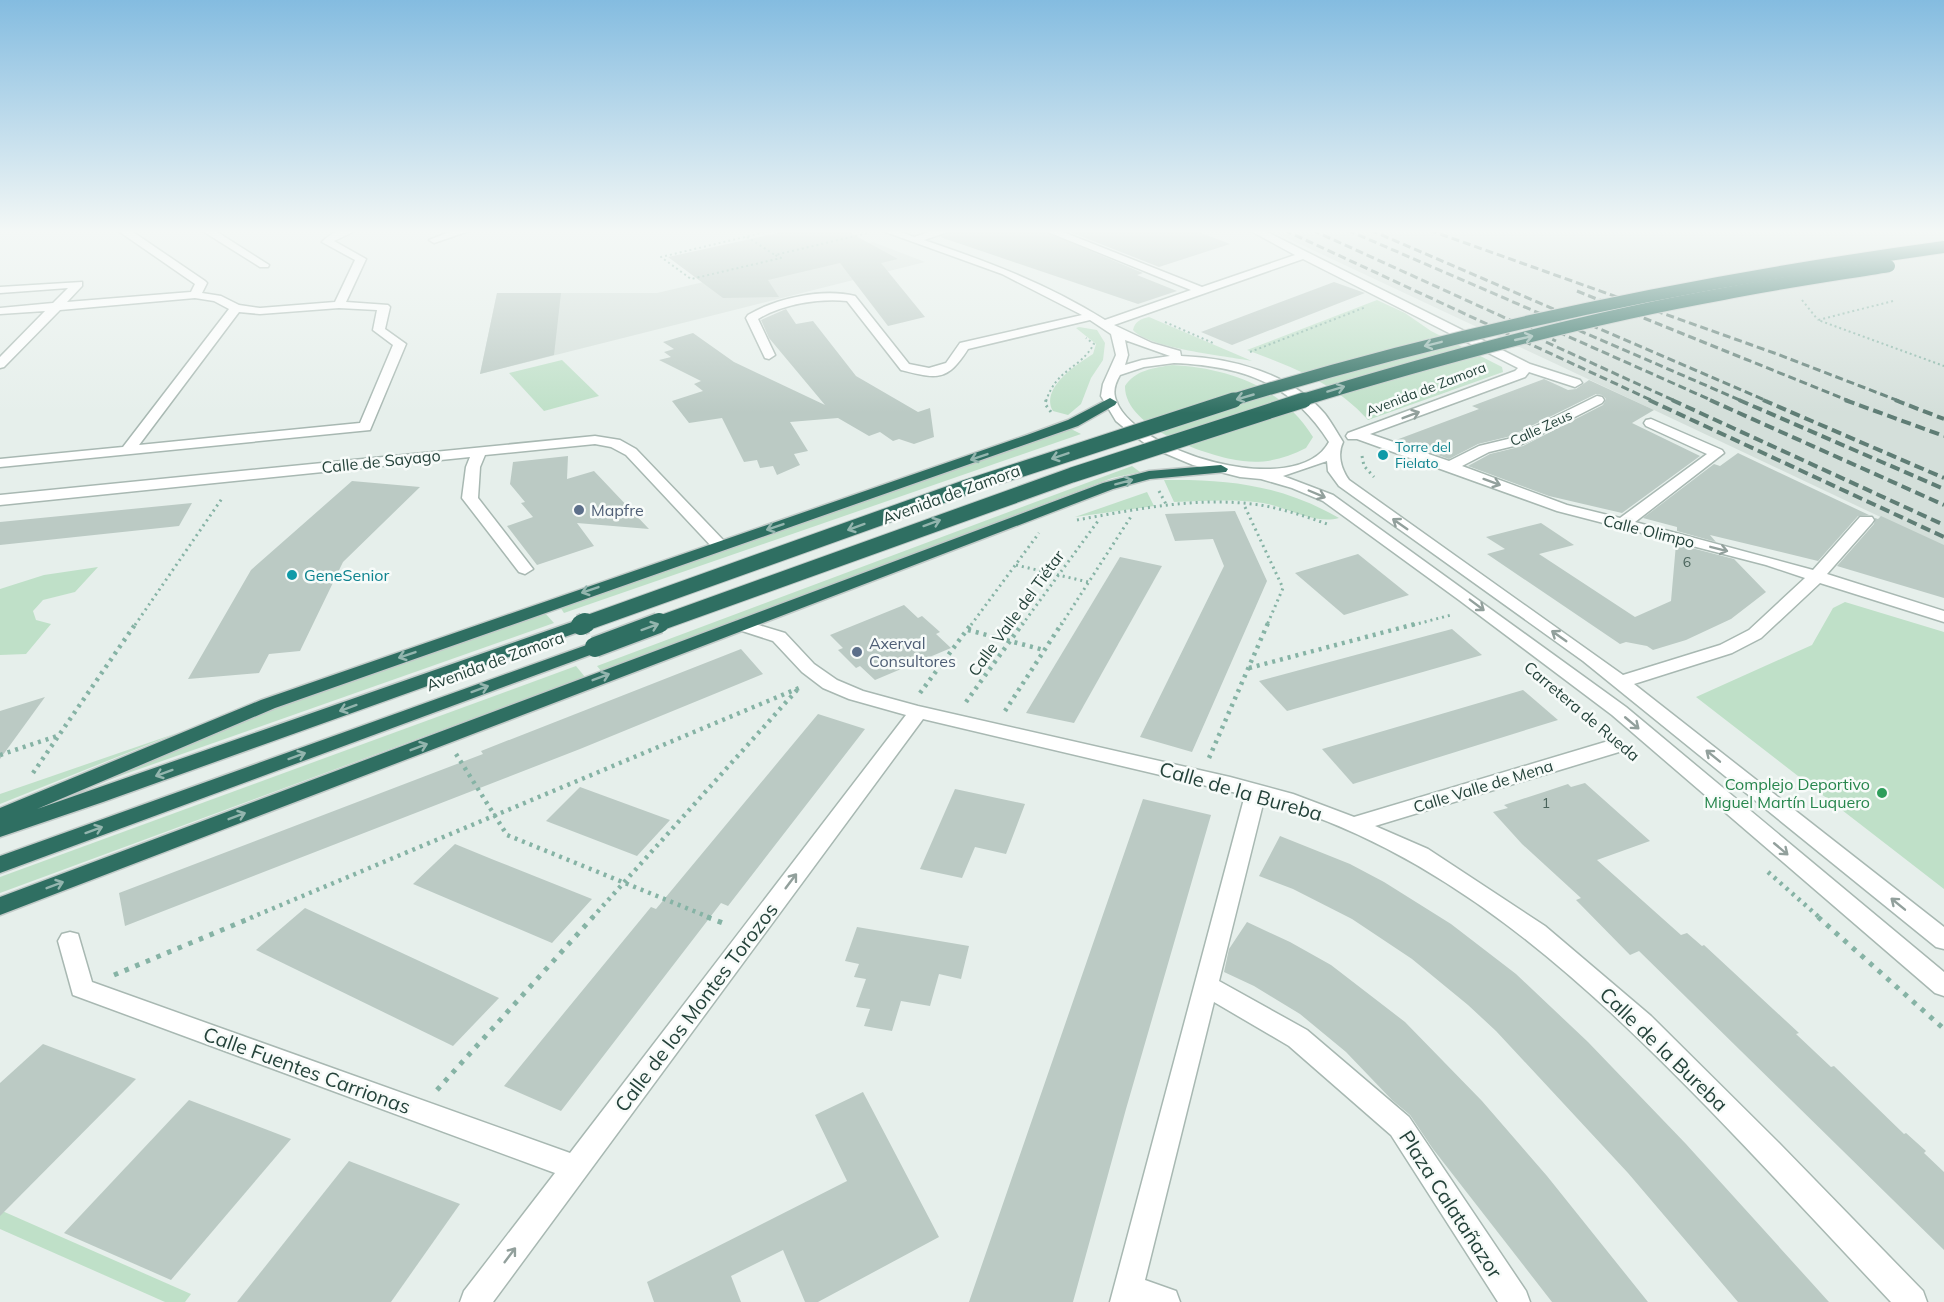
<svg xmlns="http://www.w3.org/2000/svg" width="1944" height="1302" viewBox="0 0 1944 1302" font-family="Mulish,sans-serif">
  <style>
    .built { fill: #d4dfda }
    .green { fill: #bfe0c8 }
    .building { fill: #bbcac4 }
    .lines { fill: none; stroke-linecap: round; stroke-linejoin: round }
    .minor-casing { stroke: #a8b8b2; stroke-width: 3 }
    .highway-casing { stroke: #c2cac8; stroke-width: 3 }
    .path-far3 { stroke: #86b3a5; stroke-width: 2; stroke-dasharray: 2 3; stroke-linecap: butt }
    .path-far2 { stroke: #86b3a5; stroke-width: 3; stroke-dasharray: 2 4; stroke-linecap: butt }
    .path-far1 { stroke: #86b3a5; stroke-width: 4.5; stroke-dasharray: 3 5; stroke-linecap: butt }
    .path { stroke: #86b3a5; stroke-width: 5; stroke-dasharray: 4.5 7; stroke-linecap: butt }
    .minor { fill: #fff; fill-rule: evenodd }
    .highway { fill: #2f6f62; fill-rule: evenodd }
    .rail-far1 { stroke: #5f7d75; stroke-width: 3; stroke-dasharray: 8 4; stroke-linecap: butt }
    .rail { stroke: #5f7d75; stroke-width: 4; stroke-dasharray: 10 5; stroke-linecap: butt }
    .highway-bridge-far2-casing { stroke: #c2cac8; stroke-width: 14; stroke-linecap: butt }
    .highway-bridge-far1-casing { stroke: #c2cac8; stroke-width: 17; stroke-linecap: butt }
    .highway-bridge-casing { stroke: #c2cac8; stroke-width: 23; stroke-linecap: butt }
    .highway-bridge-far2 { stroke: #2f6f62; stroke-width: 12 }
    .highway-bridge-far1 { stroke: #2f6f62; stroke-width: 15 }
    .highway-bridge { stroke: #2f6f62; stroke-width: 20 }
    .oneway { stroke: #93b5ae }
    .oneway2 { stroke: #92a09c }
    .culture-dot { fill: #0f9aa8; stroke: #f7fbf9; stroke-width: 2 }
    .service-dot { fill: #5c6f8a; stroke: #f7fbf9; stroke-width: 2 }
    .leisure-dot { fill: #2e9e5b; stroke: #f7fbf9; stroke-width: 2 }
    .labels { text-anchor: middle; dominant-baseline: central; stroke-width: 5; stroke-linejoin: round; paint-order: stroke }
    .far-street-label { font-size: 14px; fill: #24423a; stroke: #f7fbf9 }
    .far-culture-label { font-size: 14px; fill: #0d838f; stroke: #f7fbf9; text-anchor: start }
    .number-label { font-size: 14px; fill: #4a645c }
    .street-label { font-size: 16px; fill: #24423a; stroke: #f7fbf9 }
    .service-label { font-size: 16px; fill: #4e5e75; stroke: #f7fbf9; text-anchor: start }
    .culture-label { font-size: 16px; fill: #0d838f; stroke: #f7fbf9; text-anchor: start }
    .leisure-label { font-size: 16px; fill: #27864d; stroke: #f7fbf9; text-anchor: end }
    .near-street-label { font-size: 20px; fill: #24423a; stroke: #f7fbf9 }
  </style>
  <rect width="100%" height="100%" fill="#e6efeb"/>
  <g class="built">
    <polygon points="1270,230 1944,230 1944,547 1654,410"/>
    <polygon points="873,242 925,262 480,374 497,293 657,293"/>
  </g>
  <g class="green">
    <path d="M1377 300 1405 313 1431 331 1502 367 1503 372 1368 420C1335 383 1292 367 1247 350Z"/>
    <path d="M1149 317 1252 361C1226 356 1148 348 1133 330 1135 321 1141 319 1149 317Z"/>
    <path d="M1079 327 1097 330 1105 343 1103 360 1091 378 1081 404 1068 415 1053 411C1040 388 1077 364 1093 354L1096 344 1076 328Z"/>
    <polygon points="562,360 599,396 544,411 509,373"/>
    <path d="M1172 365C1229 368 1282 387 1313 437L1306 448C1286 458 1266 464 1243 461 1209 457 1124 428 1125 386 1135 370 1154 368 1172 365Z"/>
    <polygon points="1071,429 1081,434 564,613 560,607"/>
    <polygon points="1132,466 1140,472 1112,478 602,672 597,666"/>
    <path d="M1164 480C1229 479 1281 485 1339 518 1315 525 1287 507 1263 503 1233 499 1204 501 1174 502Z"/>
    <polygon points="1147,492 1154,506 1075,517"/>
    <polygon points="98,567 75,592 43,600 33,611 36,620 51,624 26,654 0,655 0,589 44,575"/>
    <polygon points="1845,602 1944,632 1944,889 1696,697 1812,645 1833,608"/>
    <polygon points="545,613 554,623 57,798 289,703"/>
    <polygon points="576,666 585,677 0,893 0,877"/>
    <polygon points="177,733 0,804 0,794"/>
    <polygon points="0,1210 191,1294 185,1302 165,1302 0,1229"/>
  </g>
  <g class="building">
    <polygon points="791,230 845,230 898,259 881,263 925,317 888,326 840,263 768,280 779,297 723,298 668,257"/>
    <polygon points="956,230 1041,230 1143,273 1137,275 1177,291 1138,304 940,237"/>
    <polygon points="1065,230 1194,230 1230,244 1159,267"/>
    <polygon points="1334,282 1365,293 1232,345 1201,332"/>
    <polygon points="497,293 561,293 554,355 480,374"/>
    <polygon points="786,309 796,324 813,321 856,376 918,412 930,408 934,437 914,444 899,439 893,441 880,432 869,436 838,418 790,422 808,451 794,454 800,465 777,475 773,466 760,468 757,460 744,462 722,418 689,423 672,401 703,391 694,384 701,381 659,360 671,357 664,352 674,349 663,342 693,333 734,362 825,405 769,338 761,320"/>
    <polygon points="1544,379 1568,390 1576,389 1589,380 1654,410 1632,423 1700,456 1622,513 1549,496 1468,466 1490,454 1523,446 1603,405 1606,399 1602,395 1596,394 1511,436 1478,444 1449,459 1396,440 1479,409 1472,406"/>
    <polygon points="1738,453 1869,515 1858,516 1818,561 1710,535 1716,542 1677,531 1677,527 1643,518 1714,464 1720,466"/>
    <polygon points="568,456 567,479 594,471 649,529 577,523 594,546 537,565 507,526 533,517 521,503 525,502 510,484 513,462"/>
    <polygon points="352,481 420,487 343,562 300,651 269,654 259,673 188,679 251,570"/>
    <polygon points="192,503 179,526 0,545 0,522"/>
    <polygon points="1235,511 1267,581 1192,752 1140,737 1224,566 1213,539 1175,541 1165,514"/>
    <polygon points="1881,516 1944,545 1944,598 1837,566 1874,524 1875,518 1878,519"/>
    <polygon points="1541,523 1574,545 1539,554 1635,617 1671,601 1676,544 1734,559 1766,592 1731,619 1686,640 1653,650 1647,646 1626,642 1620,644 1487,554 1505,549 1486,537"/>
    <polygon points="1358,554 1409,595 1344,615 1295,573"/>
    <polygon points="1120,557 1162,566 1074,723 1026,713"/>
    <polygon points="904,605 918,618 922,616 940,632 936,634 951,648 875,680 860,666 856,668 838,650 843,648 830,635"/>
    <polygon points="1452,629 1482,655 1287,711 1259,681"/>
    <polygon points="741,649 763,674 580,749 125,926 119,893 483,754 481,751"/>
    <polygon points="1523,690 1558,720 1353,784 1322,749"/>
    <polygon points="45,697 0,759 0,711"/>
    <polygon points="818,714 865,729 728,906 721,903 561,1111 504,1086 651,907 656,909"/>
    <polygon points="1585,783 1650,841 1597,860 1681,935 1687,933 1702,946 1704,945 1799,1033 1796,1034 1831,1067 1834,1066 1904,1134 1906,1133 1926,1151 1924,1153 1944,1172 1944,1250 1639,951 1630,955 1576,900 1581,898 1522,844 1493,812 1508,808 1504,805 1544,792 1568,784 1571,787"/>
    <polygon points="580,787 670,820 637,856 546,821"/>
    <polygon points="955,789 1025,804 1006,854 975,847 962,878 920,869"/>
    <polygon points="1143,799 1211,815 1126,1109 1073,1302 969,1302"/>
    <polygon points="1280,836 1350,864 1384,882 1451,924 1516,974 1588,1042 1686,1144 1829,1302 1738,1302 1628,1173 1496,1031 1468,1005 1412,959 1352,919 1293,889 1259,876"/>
    <polygon points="455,844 494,860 592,899 552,943 413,884"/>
    <polygon points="305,908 499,998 453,1046 256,950"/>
    <polygon points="1247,922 1290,942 1331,965 1405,1022 1482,1101 1547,1176 1648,1302 1552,1302 1433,1149 1410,1115 1392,1100 1346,1052 1300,1014 1254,986 1224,972 1229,949"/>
    <polygon points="857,927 969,946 961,979 939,974 930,1006 901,1001 892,1031 864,1026 870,1009 856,1007 866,979 854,977 859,964 845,961"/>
    <polygon points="43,1044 136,1079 0,1216 0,1083"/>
    <polygon points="863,1092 939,1237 818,1302 805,1302 783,1250 731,1276 741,1302 654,1302 647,1282 847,1181 815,1115"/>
    <polygon points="189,1100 291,1139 171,1280 64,1233"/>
    <polygon points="349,1161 460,1204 391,1302 237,1302"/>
  </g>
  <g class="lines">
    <defs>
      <g id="minor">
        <path d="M117 230H130L205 281 207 283 202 293 221 296 239 305 260 308 335 302 355 260 322 242C332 231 342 230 357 230L334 241 366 259 346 302 388 305 390 307 385 329 406 344 370 430 0 467V459L123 447 229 309 214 301 195 298 60 310 4 367 0 368V357L45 311 0 314V308L53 303 68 288 0 293V287L82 282V286L67 302 191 292 195 284ZM339 308 377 310 373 330 393 345 360 423 139 445 239 312 260 314Z"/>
        <polygon points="201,230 214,230 269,265 268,267 260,267"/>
        <polygon points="455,230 472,230 434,243 429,240"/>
        <path d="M880 230H896L914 237 936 230H954L924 240C989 262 1047 284 1105 320L1191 290 1043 230H1058L1202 287 1295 255 1249 230H1263L1530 364 1580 380 1582 383 1575 387 1529 372 1525 377 1370 434 1449 461 1479 446 1512 438 1597 396 1602 397 1604 400 1602 403 1522 444 1489 452 1462 466 1567 505 1620 518 1707 454 1646 426 1644 423 1646 420 1651 419 1722 450 1724 453 1635 522 1813 570 1860 517H1872L1874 520 1872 523 1827 574 1944 611V622L1820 583 1761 638 1732 653 1634 684 1944 927V949L1936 947 1583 661 1339 486 1328 471 1327 461 1283 476 1333 495 1626 707 1944 972V996L1935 993 1612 715 1459 600 1323 501 1292 488 1261 479 1240 477 1193 465 1150 447 1132 434 1116 421 1101 396 1103 384 1116 355 1111 334 1090 320 968 349C947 382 937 379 901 370L847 301C820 298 782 304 758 319L775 355 769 359 765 358 746 318 748 315C776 298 823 288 855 296L909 364 929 368 946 363 960 343 1082 315 1002 274ZM1303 259 1518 368 1515 371 1348 433 1346 436 1348 439H1357L1557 511 1766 565 1805 578 1749 630 1720 645 1623 675 1349 480C1341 469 1337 454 1343 442 1337 433 1332 423 1325 414 1290 373 1232 358 1181 356L1180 351 1152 343 1114 325ZM1125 340 1170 356 1142 360 1125 365 1128 355ZM1174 363C1242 366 1291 382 1329 442 1297 502 1128 451 1115 397 1113 389 1116 382 1120 375L1144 367Z"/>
        <polygon points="595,436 620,440 636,449 726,543 728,546 726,549 714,549 626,455 611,447 595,444 485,455 480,467 478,498 533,569 525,574 519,572 462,498 466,467 470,457 0,505 0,495"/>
        <path d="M742 620 785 633 814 664 837 680 863 691 918 706 1230 777 1293 794 1354 817 1605 742 1612 740 1619 742 1622 747 1619 752 1375 826 1428 849 1545 926 1651 1016 1779 1143 1923 1291 1927 1302H1891C1830 1237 1769 1171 1707 1107 1581 978 1442 849 1264 800L1219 981 1307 1030 1409 1117 1526 1291 1530 1302H1498L1391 1135 1289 1046 1214 1002 1145 1280 1176 1291 1180 1302H1110L1245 795 923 719 493 1302H460L464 1291 555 1173 73 995 58 941 62 934 70 932 78 934 92 982 570 1153 906 715 849 699 823 688 802 672 773 641 736 629 733 625 736 621Z"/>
      </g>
      <g id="highway">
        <polygon points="1110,398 1117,402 1115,405 1078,426 275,708 37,809 575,621 587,621 590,625 587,629 103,802 0,837 0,808 261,700 1027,435 1068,420"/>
        <polygon points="1221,465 1228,469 1226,472 1150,479 1113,489 0,915 0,897 1103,483 1149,471"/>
        <polygon points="595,642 601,643 604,647 601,651 0,873 0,856"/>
      </g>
    </defs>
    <use href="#minor" class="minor-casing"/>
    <use href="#highway" class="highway-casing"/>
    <g class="path-far3">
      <polyline points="774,230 661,257 691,279 781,258 775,255 868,233"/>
      <polyline points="747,237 775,255"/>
      <polyline points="1802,300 1818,320"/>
      <polyline points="1893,301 1818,320 1944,366"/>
      <polyline points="1165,322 1213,343"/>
      <polyline points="1250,352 1366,307"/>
      <path d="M1046 401C1057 368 1079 370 1094 344L1086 338"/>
    </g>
    <g class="path-far2">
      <polyline points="1046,400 1045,404 1051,412"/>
      <polyline points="1362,456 1364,466 1374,477"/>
      <polyline points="1159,491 1167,506"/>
      <polyline points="1245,507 1283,588 1267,625"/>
      <path d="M1077 520C1137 509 1199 496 1260 505 1283 509 1305 516 1327 524"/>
      <polyline points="1016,565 1088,582"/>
      <polyline points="135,625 223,497"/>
      <polyline points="971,625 1039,533"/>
      <polyline points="1022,625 1098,521"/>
      <polyline points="1061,625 1132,515"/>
      <polyline points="1413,625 1451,615"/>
    </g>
    <g class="path-far1">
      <polyline points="968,630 1044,650"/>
      <polyline points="1249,668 1419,623"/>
      <polyline points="920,693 972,623"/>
      <polyline points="966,702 1023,623"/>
      <polyline points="1005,711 1062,623"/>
      <polyline points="456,754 507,835 711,918"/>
      <polyline points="0,755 57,736"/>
      <polyline points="1209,758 1268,623"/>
      <polyline points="33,773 136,623"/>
      <polyline points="1768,872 1820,918"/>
      <polyline points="250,918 799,688"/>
      <polyline points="592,918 797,690"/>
    </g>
    <g class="path">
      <polyline points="707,917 728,925"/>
      <polyline points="1818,917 1944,1029"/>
      <polyline points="114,975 253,917"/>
      <polyline points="437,1090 593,917"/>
    </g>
    <use href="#minor" class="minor"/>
    <use href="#highway" class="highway"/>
    <g class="rail-far1">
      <polyline points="1284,230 1653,401"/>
      <polyline points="1312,230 1556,341"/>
      <polyline points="1347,230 1742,401"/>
      <polyline points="1370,230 1767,401"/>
      <polyline points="1429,230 1777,354 1899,401"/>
      <polyline points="1577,291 1849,401"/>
      <polyline points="1547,327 1713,401"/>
      <polyline points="1546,342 1675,401"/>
    </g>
    <g class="rail">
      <polyline points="1649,400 1944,537"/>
      <polyline points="1672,400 1944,525"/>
      <polyline points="1710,400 1944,505"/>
      <polyline points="1739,400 1944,489"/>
      <polyline points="1763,400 1944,478"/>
      <polyline points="1845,400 1944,436"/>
      <polyline points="1895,400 1944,419"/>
    </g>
    <defs>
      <g id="highway-bridge-far2">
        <path d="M1229 401C1463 329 1702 280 1944 247"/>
        <path d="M1299 401C1438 359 1579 320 1723 294 1778 283 1834 275 1889 266"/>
      </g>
      <g id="highway-bridge-far1">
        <polyline points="581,625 964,488 1234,400"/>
        <polyline points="655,625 1072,475 1304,400"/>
      </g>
      <g id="highway-bridge">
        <polyline points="581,625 585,623"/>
        <polyline points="595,647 659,623"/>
      </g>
    </defs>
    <use href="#highway-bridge-far2" class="highway-bridge-far2-casing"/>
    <use href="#highway-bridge-far1" class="highway-bridge-far1-casing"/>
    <use href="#highway-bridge" class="highway-bridge-casing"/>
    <use href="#highway-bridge-far2" class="highway-bridge-far2"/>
    <use href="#highway-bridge-far1" class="highway-bridge-far1"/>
    <use href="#highway-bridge" class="highway-bridge"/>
  </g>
  <defs><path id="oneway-shaft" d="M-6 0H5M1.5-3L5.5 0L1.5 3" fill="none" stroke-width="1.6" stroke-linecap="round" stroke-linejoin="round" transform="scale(1.5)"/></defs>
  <g class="oneway">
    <use href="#oneway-shaft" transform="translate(1524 338) rotate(-13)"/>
    <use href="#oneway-shaft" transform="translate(1433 344) rotate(166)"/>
    <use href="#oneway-shaft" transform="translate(1336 389) rotate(-17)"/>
    <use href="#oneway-shaft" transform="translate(1245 397) rotate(164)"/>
    <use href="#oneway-shaft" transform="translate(1060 456) rotate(161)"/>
    <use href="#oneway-shaft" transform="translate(979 457) rotate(161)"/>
    <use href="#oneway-shaft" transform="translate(1124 482) rotate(-15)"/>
    <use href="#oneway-shaft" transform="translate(932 523) rotate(-20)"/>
    <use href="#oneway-shaft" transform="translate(775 527) rotate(161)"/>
    <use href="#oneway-shaft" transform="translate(856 527) rotate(160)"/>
    <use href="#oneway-shaft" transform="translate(590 590) rotate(161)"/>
    <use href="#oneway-shaft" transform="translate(650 627) rotate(-20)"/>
    <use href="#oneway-shaft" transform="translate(407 655) rotate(161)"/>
    <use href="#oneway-shaft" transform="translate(601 677) rotate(-21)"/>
    <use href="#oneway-shaft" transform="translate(480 689) rotate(-20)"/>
    <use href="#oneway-shaft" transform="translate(348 708) rotate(160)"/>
    <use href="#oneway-shaft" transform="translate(419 747) rotate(-21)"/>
    <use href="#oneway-shaft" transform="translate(297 756) rotate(-20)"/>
    <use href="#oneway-shaft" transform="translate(164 773) rotate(160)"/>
    <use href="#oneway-shaft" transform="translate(237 816) rotate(-21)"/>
    <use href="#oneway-shaft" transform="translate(94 830) rotate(-20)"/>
    <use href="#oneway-shaft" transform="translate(55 885) rotate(-21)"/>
  </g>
  <g class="oneway2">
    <use href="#oneway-shaft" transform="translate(1411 415) rotate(-21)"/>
    <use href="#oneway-shaft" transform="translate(1492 482) rotate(20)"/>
    <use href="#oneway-shaft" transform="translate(1317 494) rotate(23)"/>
    <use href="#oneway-shaft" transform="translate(1400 524) rotate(-145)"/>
    <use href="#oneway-shaft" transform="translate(1719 549) rotate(14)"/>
    <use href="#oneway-shaft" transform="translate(1477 605) rotate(37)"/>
    <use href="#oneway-shaft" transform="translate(1559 636) rotate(-145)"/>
    <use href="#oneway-shaft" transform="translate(1632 723) rotate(40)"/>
    <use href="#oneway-shaft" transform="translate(1713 756) rotate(-141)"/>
    <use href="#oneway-shaft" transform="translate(1781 849) rotate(40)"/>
    <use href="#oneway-shaft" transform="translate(791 881) rotate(-53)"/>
    <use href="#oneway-shaft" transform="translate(1898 904) rotate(-141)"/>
    <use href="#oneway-shaft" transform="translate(510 1255) rotate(-53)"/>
  </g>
  <linearGradient id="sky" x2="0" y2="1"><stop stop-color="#84bce0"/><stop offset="0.56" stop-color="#f4f8f6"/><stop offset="1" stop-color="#f4f8f6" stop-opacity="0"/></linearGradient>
  <rect width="1944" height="413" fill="url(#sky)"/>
  <g class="culture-dot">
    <circle cx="1383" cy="455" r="6"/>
    <circle cx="292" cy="575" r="6"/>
  </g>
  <g class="service-dot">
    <circle cx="579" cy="510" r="6"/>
    <circle cx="857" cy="652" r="6"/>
  </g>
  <circle class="leisure-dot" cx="1882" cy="793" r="6"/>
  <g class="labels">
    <g class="far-street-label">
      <text transform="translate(1426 389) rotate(-21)">Avenida de Zamora</text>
      <text transform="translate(1541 428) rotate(-25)">Calle Zeus</text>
    </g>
    <g class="far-culture-label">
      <text x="1395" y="447">Torre del<tspan x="1395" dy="16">Fielato</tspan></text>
    </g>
    <g class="number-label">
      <text x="1687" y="562">6</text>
      <text x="1546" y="803">1</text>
    </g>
    <g class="street-label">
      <text transform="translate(381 461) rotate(-6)">Calle de Sayago</text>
      <text transform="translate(951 494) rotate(-20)">Avenida de Zamora</text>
      <text transform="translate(1649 531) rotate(14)">Calle Olimpo</text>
      <text transform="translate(1016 613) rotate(-54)">Calle Valle del Tiétar</text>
      <text transform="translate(495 661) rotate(-20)">Avenida de Zamora</text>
      <text transform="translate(1582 711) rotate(40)">Carretera de Rueda</text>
      <text transform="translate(1483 786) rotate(-17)">Calle Valle de Mena</text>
    </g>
    <g class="service-label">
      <text x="591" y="510">Mapfre</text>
      <text x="869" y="643">Axerval<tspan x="869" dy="18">Consultores</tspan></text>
    </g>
    <g class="culture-label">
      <text x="304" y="575">GeneSenior</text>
    </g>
    <g class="leisure-label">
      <text x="1870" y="784">Complejo Deportivo<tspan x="1870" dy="18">Miguel Martín Luquero</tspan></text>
    </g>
    <g class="near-street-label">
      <text transform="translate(1241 791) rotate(16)">Calle de la Bureba</text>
      <text transform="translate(696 1007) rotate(-53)">Calle de los Montes Torozos</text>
      <text transform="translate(1664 1049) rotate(44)">Calle de la Bureba</text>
      <text transform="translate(307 1070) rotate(20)">Calle Fuentes Carrionas</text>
      <text transform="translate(1451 1204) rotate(57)">Plaza Calatañazor</text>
    </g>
  </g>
</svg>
